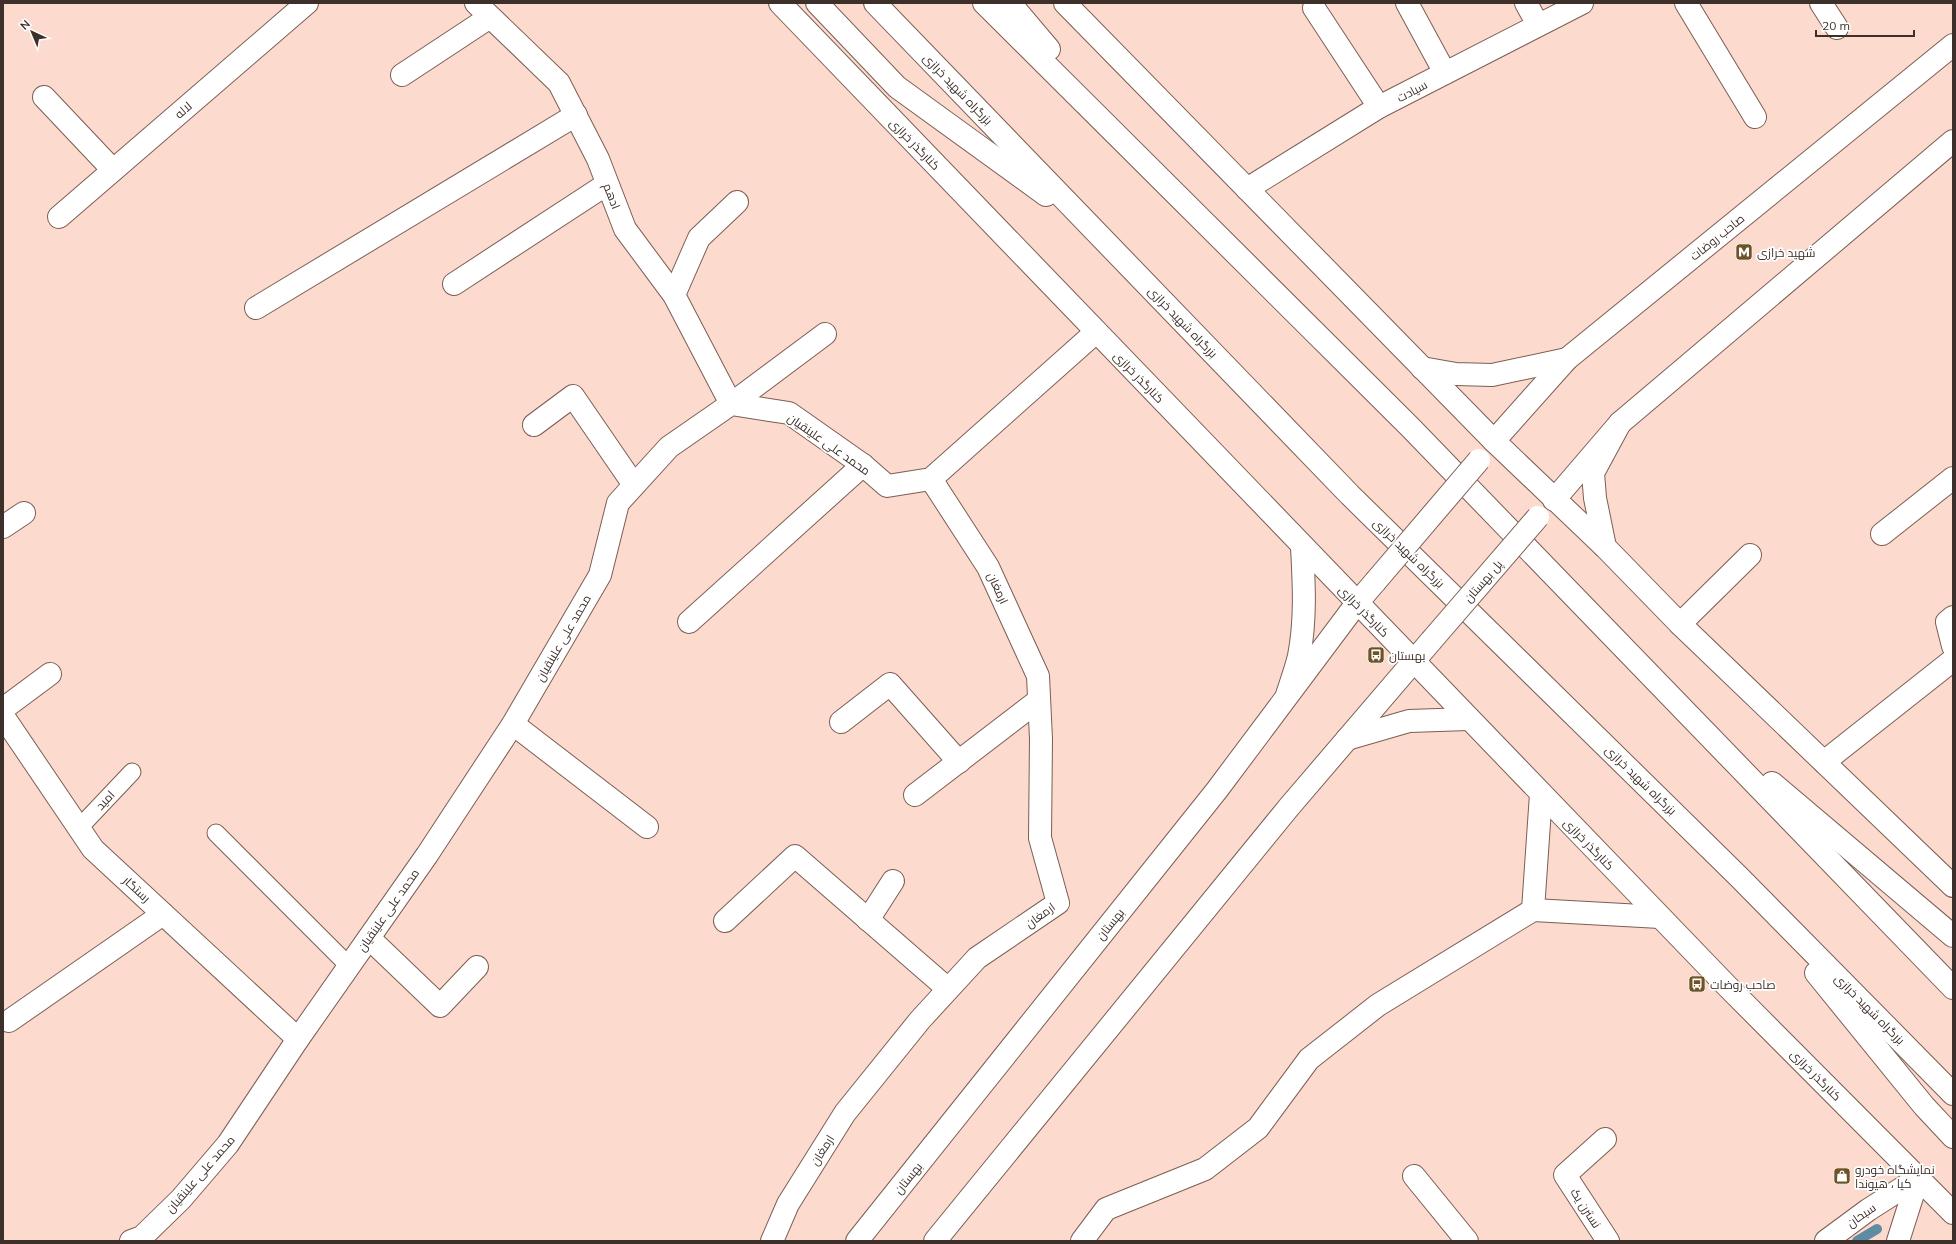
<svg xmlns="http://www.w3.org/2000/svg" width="1956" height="1244" viewBox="0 0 1956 1244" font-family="Mulish,Cairo,sans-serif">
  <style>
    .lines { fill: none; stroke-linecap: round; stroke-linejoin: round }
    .stream { stroke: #5e8da3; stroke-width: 10 }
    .service-casing { stroke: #7b5e54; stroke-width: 19 }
    .minor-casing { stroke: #7b5e54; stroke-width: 24 }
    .tertiary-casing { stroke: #7b5e54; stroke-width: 24 }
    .secondary-casing { stroke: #7b5e54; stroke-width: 24 }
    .primary-casing { stroke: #7b5e54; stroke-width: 24 }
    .trunk-casing { stroke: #7b5e54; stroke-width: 24 }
    .service { stroke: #fff; stroke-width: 17 }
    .minor { stroke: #fff; stroke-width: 22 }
    .tertiary { stroke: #fff; stroke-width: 22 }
    .secondary { stroke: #fff; stroke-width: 22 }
    .primary { stroke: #fff; stroke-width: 22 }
    .trunk { stroke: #fff; stroke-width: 22 }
    .secondary-bridge-casing { stroke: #7b5e54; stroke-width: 24; stroke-linecap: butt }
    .secondary-bridge { stroke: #fff; stroke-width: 22 }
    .labels { text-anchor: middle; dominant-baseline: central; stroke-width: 3.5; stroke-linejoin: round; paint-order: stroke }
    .street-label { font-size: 12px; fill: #3d302b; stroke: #fff }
    .poi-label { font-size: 12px; fill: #3d302b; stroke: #fff; text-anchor: start }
  </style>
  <rect width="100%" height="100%" fill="#fddace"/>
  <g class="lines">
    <polyline class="stream" points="1857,1241 1877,1229"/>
    <defs>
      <g id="service">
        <polyline points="79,828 132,772"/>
        <polyline points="216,833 349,966"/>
      </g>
      <g id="minor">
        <polyline points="476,3 559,83 598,159 625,229 674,295 731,404 825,334"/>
        <polyline points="1407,3 1445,73"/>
        <polyline points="1526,3 1538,25"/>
        <polyline points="1686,3 1755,117"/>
        <polyline points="1821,3 1837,28"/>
        <polyline points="1314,8 1379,107"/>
        <polyline points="402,75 490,17"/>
        <polyline points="44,97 113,170"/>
        <polyline points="1247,189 1379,107 1582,3"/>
        <polyline points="59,217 307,3"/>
        <polyline points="454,284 607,184"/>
        <polyline points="674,295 699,238 737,202"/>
        <polyline points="256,308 576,115"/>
        <polyline points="534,425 573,396 634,485"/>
        <polyline points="3,527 24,513"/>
        <polyline points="1882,534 1953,478"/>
        <polyline points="1953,617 1947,622 1953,646"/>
        <polyline points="689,622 863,465"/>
        <polyline points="1680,624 1750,555"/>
        <polyline points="3,709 50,674"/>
        <polyline points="3,716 93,849 298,1039"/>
        <polyline points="841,722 890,684 959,762"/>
        <polyline points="513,724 647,827"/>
        <polyline points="1824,762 1953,660"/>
        <polyline points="915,795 1039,700"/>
        <polyline points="1533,910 1541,794"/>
        <polyline points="868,920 893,881"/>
        <polyline points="725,921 795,856 948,989"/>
        <polyline points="369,938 440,1006 477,967"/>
        <polyline points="9,1021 163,914"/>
        <polyline points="1605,1139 1565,1175 1608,1241"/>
        <polyline points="1414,1176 1467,1241"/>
        <polyline points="131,1241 142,1237 181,1199 228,1144 298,1039 427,855 513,724 600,575 618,503 669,447 731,404 789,413 863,465 887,486 931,479 1096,332"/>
        <polyline points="772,1241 788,1204 845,1113 920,1020 977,958 1058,903 1040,838 1041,739 1038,676 988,567 931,479"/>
        <polyline points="1082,1241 1106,1209 1205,1169 1258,1128 1309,1059 1378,1005 1533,910 1660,917"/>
        <polyline points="1826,1241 1868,1210 1918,1178"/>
        <polyline points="1898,1241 1918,1178"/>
      </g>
      <g id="tertiary">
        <polyline points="1494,441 1567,359 1953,45"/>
        <polyline points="1554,500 1620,423 1953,141"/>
      </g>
      <g id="secondary">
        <polyline points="857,1241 1217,790 1357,603 1375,582"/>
        <polyline points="935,1241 1289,807 1431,641"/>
      </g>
      <g id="primary">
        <polyline points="780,3 1727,986 1953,1213"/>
        <polyline points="1065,3 1494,441 1605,547 1680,624 1953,886"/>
        <polyline points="1422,368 1456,374 1492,375 1567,359"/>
        <polyline points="1605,547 1595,498 1593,473 1620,423"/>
        <path d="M1287 695C1291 682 1296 669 1299 656 1306 620 1304 584 1302 547"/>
        <polyline points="1347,739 1409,721 1468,719"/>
      </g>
      <g id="trunk">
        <polyline points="817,3 897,87 1046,195"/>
        <polyline points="875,3 1350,495 1739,877 1953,1094"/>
        <polyline points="984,3 1410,427 1953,988"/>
        <polyline points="1010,3 1049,49"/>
        <polyline points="1772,783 1953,936"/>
        <polyline points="1816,973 1924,1106 1953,1137"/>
      </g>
    </defs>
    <use href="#service" class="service-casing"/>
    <use href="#minor" class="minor-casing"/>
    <use href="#tertiary" class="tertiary-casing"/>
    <use href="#secondary" class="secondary-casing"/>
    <use href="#primary" class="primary-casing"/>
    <use href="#trunk" class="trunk-casing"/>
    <use href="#service" class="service"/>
    <use href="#minor" class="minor"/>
    <use href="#tertiary" class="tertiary"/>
    <use href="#secondary" class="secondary"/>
    <use href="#primary" class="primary"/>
    <use href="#trunk" class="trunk"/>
    <defs>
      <g id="secondary-bridge">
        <polyline points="1375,582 1479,460"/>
        <polyline points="1431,641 1538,517"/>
      </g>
    </defs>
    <use href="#secondary-bridge" class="secondary-bridge-casing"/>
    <use href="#secondary-bridge" class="secondary-bridge"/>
  </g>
  <defs>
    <symbol id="metro-square" viewBox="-11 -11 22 22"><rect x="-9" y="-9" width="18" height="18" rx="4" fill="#6f5225" stroke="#fff"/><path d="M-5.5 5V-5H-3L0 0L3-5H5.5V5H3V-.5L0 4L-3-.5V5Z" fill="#fff"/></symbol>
    <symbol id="bus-square" viewBox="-11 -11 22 22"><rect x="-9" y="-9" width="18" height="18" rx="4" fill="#6f5225" stroke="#fff"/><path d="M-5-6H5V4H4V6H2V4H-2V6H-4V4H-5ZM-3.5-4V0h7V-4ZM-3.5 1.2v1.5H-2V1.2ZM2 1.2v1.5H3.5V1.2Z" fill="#fff"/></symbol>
    <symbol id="shop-square" viewBox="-11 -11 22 22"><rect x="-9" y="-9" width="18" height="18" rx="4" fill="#6f5225" stroke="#fff"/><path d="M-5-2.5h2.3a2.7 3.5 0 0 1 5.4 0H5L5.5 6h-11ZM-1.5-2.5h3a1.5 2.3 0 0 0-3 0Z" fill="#fff"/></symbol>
  </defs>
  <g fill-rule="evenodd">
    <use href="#metro-square" x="1734" y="242" width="20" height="20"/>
    <use href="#bus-square" x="1366" y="645" width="20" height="20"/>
    <use href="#bus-square" x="1687" y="974" width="20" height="20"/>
    <use href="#shop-square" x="1832" y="1166" width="20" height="20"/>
  </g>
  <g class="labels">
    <g class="street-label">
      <text transform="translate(958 89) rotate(46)">بزرگراه شهید خرازی</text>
      <text transform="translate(1412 91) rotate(-28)">سیادت</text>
      <text transform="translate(183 110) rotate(-41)">لاله</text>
      <text transform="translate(915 144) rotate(46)">کنارگذر خرازی</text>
      <text transform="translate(612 196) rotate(69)">ادهم</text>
      <text transform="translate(1717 237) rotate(-39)">صاحب روضات</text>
      <text transform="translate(1183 322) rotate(46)">بزرگراه شهید خرازی</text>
      <text transform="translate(1139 377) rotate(46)">کنارگذر خرازی</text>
      <text transform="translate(829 444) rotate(35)">محمد علی علینقیان</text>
      <text transform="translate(1409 553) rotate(44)">بزرگراه شهید خرازی</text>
      <text transform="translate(1483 581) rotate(-49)">پل بهستان</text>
      <text transform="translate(998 588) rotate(65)">ارمغان</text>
      <text transform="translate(1364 611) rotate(46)">کنارگذر خرازی</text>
      <text transform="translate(563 638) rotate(-60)">محمد علی علینقیان</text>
      <text transform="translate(1641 780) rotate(44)">بزرگراه شهید خرازی</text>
      <text transform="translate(105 800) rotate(-47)">امید</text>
      <text transform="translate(1589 844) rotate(46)">کنارگذر خرازی</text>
      <text transform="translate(137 889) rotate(43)">رستگار</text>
      <text transform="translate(388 910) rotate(-55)">محمد علی علینقیان</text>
      <text transform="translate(1040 915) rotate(-36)">ارمغان</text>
      <text transform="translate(1110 924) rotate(-51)">بهستان</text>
      <text transform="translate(1870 1009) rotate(45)">بزرگراه شهید خرازی</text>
      <text transform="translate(1816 1075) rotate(45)">کنارگذر خرازی</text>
      <text transform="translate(822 1150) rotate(-58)">ارمغان</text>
      <text transform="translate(200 1174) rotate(-49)">محمد علی علینقیان</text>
      <text transform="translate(908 1178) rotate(-51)">بهستان</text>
      <text transform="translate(1586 1208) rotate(57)">نسترن یک</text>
      <text transform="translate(1861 1215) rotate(-35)">سبحان</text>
    </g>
    <g class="poi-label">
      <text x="1757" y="252">شهید خرازی</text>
      <text x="1389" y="655">بهستان</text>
      <text x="1710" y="984">صاحب روضات</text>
      <text x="1855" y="1169">نمایشگاه خودرو<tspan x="1855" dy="14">کیا ، هیوندا</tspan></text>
    </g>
  </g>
  <rect width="1956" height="1244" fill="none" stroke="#3d302b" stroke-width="8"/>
  <g transform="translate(32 32) rotate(316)" stroke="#ffffff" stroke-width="3" paint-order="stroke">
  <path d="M0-3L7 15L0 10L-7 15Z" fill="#3d302b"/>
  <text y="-6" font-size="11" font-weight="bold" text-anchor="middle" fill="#3d302b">N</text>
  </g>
  <path d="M1816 30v6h98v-6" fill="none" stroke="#3d302b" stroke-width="2"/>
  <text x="1822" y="30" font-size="12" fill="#3d302b" stroke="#ffffff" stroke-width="3" paint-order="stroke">20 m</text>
</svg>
